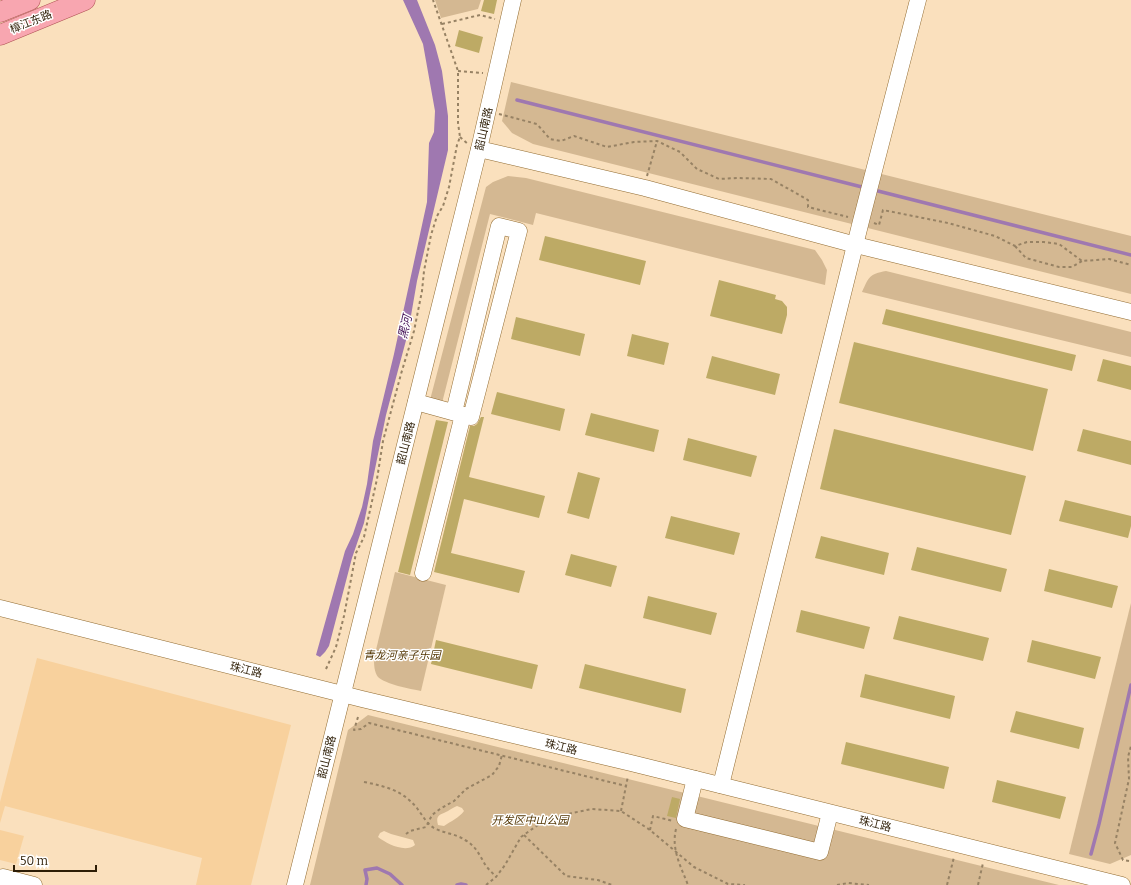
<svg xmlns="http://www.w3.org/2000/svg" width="1131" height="885" viewBox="0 0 1131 885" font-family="Bitter,'Noto Sans SC',serif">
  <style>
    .built { fill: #f8d19d }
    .green { fill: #d4b892; fill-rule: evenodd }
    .water { fill: #9f78b0 }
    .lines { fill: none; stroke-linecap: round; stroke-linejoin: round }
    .stream { stroke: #9f78b0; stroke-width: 3.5 }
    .building { fill: #bdaa65 }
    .minor-casing { stroke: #916b31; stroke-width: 17 }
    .major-casing { stroke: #ae5052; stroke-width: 21 }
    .path { stroke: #978264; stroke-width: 2; stroke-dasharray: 3 3; stroke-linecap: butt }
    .minor { stroke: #fff; stroke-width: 16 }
    .major { stroke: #f8a6b0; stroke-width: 20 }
    .labels { text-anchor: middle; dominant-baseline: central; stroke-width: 3; stroke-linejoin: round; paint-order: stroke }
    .street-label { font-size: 11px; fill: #2d1d05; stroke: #fff }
    .park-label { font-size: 11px; font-style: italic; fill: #533603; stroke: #fff }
    .water-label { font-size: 12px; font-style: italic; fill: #441157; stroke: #fff }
  </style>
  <rect width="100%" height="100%" fill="#fae0bd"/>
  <g class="built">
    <polygon points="37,658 291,725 251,885 196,885 202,858 5,806 0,823 0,802"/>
    <polygon points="0,830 24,836 16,864 0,860"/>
  </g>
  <g class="green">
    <polygon points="435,0 481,0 478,9 441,18"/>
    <polygon points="511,82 1131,236 1131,294 533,144 512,133 502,121"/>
    <polygon points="508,176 526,178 815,250 822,260 827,270 825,285 536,213 533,225 490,214 442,403 430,400 486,187 493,182"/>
    <path d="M886 271 1131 332V357L862 292C869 277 869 274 886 271Z"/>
    <path d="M395 572 446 585 421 691C410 689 385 684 378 677 374 672 374 664 374 658Z"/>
    <polygon points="1131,603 1131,855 1110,864 1069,854"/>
    <path d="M368 715 1059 885H310L348 730ZM457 806 462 808 464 811C459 818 451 821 444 826L438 825C435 814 441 815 448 811 451 809 454 807 457 806ZM384 831 391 834 413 840 415 845C405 853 387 844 378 837L380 833Z"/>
  </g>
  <polygon class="water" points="403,0 417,0 435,45 442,71 448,116 448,150 417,281 408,333 386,415 364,523 352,558 329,646 325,652 320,657 316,655 345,551 353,534 362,507 367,484 373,441 394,354 427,202 429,143 434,132 435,111 423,44"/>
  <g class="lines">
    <g class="stream">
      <polyline points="517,100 866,188"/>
      <polyline points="874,190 1131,255"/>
      <polyline points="1091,854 1099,824 1131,685"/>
      <polyline points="366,885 367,879 365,870 377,868 390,874 402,885"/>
      <polyline points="457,885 461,884 466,885"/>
    </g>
  </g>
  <g class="building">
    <polygon points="484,0 497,0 494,14 481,11"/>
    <polygon points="459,30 483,37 479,53 455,46"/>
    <polygon points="545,236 646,261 640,285 539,260"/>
    <polygon points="719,280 776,295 775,299 782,301 787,307 787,315 782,334 710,316"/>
    <polygon points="886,309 1076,355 1072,371 882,324"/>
    <polygon points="516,317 585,334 580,356 511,339"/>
    <polygon points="632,334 669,343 664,365 627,356"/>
    <polygon points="854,342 1048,389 1033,451 839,403"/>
    <polygon points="712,356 780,374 775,395 706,378"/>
    <polygon points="1103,359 1131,366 1131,390 1097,381"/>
    <polygon points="497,392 565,409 560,431 491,414"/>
    <polygon points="591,413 659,430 654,452 585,435"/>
    <polygon points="481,417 484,417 469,477 545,496 539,518 464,499 451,553 525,571 519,593 434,572 470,426 474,426 477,424"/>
    <polygon points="436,420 448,422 410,575 398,572"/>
    <polygon points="834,429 1026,476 1011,535 820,489"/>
    <polygon points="1083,429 1131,441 1131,465 1077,451"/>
    <polygon points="688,438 757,456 751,477 683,460"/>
    <polygon points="578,472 600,478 589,519 567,513"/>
    <polygon points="1065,500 1131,516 1131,526 1128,538 1059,521"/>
    <polygon points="671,516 740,533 734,555 665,538"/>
    <polygon points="821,536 889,553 884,575 815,558"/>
    <polygon points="917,547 1007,569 1001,592 911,570"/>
    <polygon points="571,554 617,566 611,587 565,575"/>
    <polygon points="1049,569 1118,586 1112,608 1044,591"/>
    <polygon points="648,596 717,613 711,635 643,618"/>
    <polygon points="801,610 870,627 864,649 796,632"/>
    <polygon points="899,616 989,638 983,661 893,639"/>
    <polygon points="436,640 538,665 532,689 431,664"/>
    <polygon points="1032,640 1101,657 1095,679 1027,662"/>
    <polygon points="585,664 686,689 681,713 579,688"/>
    <polygon points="865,674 955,696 950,719 860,697"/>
    <polygon points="1016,711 1084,728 1079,749 1010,732"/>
    <polygon points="846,742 949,767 944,789 841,764"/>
    <polygon points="997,780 1066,797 1060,819 992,802"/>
    <polygon points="672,797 680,799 676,818 667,816"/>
  </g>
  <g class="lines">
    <defs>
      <g id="minor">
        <polyline points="479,149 645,188 856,245 1131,312"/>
        <polyline points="416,402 463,415 423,573"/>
        <polyline points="454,412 499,226 519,231 471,417 463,415"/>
        <polyline points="0,608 362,699 631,763 1122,885"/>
        <polyline points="695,779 685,819 820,852 830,813"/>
        <polyline points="721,785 861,221 918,0"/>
        <polyline points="1,885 3,877 34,885"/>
        <polyline points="295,885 479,149 513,0"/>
      </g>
      <g id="major">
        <polyline points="0,12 30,0"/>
        <polyline points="0,35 85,0"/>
      </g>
    </defs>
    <use href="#minor" class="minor-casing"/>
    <use href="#major" class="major-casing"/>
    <g class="path">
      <polyline points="442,24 480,15 495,19"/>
      <polyline points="458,71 483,73"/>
      <polyline points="499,114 537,124 550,139 561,141 574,136 607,147 634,142 657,141 680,152 697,169 719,179 737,178 771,179 808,200 808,207 848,217"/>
      <polyline points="460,137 468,144"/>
      <polyline points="647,176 657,141"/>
      <polyline points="874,223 879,225 883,210 948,223 995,236 1015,246 1027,242 1044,242 1059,244 1082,261 1109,259 1131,265"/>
      <polyline points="1015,246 1026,258 1059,267 1072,267 1082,261"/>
      <polyline points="326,669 336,647 344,616 356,553 364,537 377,479 383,441 401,374 414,331 422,291 424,271 431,235 437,216 443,206 449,187 457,145 460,137 458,123 458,71 433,0"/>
      <polyline points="358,717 354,730 361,729 369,723 626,786"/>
      <path d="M364 782C384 786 402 790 416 807 421 813 425 821 431 826 440 833 455 833 465 840 476 846 480 856 486 866 489 870 493 873 496 877"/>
      <polyline points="621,811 628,776"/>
      <path d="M676 829C671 849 681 867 688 885"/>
      <polyline points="650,830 653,816 673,821"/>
      <polyline points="406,834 410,831 426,827 432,815 440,809 454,801 466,789 492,775 499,766 502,755"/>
      <polyline points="524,835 566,876 598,880 612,885"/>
      <polyline points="1129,861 1123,860 1115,843 1129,779 1128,757 1131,746"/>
      <polyline points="486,885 496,877 505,865 521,837 542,822 572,813 592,809 621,811 650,830 694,867 728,884 745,885"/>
      <polyline points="837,885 848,883 869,885"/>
      <polyline points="947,885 954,857"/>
      <polyline points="978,885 983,863"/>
    </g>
    <use href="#minor" class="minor"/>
    <use href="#major" class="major"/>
  </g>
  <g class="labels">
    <g class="street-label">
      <text transform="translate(31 22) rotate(-22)">樟江东路</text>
      <text transform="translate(484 129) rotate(-77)">韶山南路</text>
      <text transform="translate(406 443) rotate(-76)">韶山南路</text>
      <text transform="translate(246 670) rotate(14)">珠江路</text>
      <text transform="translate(561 747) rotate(14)">珠江路</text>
      <text transform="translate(327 757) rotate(-76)">韶山南路</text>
      <text transform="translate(875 824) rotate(14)">珠江路</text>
    </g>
    <g class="park-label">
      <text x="402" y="655">青龙河亲子乐园</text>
      <text x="530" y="820">开发区中山公园</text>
    </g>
    <g class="water-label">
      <text transform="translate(405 327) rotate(-77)">黑河</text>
    </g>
  </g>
  <path d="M14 865v6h82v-6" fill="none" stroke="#2d1d05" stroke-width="2"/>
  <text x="20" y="865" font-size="12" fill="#2d1d05" stroke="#ffffff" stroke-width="3" paint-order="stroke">50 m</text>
</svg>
